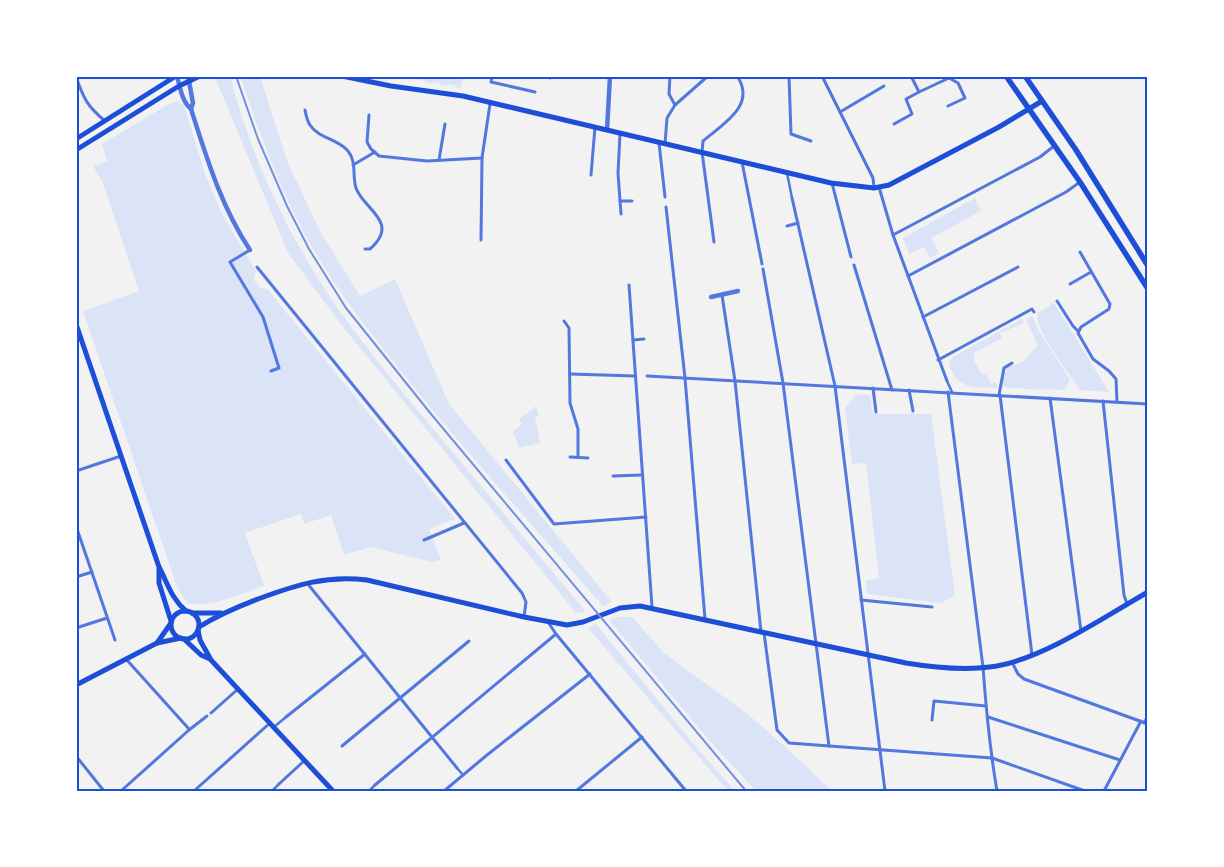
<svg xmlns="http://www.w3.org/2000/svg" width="1224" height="867" viewBox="0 0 1224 867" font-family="Merriweather,serif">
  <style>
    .green { fill: #dbe4f7 }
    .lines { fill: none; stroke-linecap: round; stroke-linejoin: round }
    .pedestrian { stroke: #5277de; stroke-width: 2.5 }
    .minor { stroke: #5277de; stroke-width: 3 }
    .tertiary { stroke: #5277de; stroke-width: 4.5 }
    .primary { stroke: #1d4ed8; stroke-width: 5 }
    .trunk { stroke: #1d4ed8; stroke-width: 5.5 }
    .rail { stroke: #7290e2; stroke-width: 2 }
    .neatline { fill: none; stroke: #1d4ed8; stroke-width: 2 }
  </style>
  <rect width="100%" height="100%" fill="#f2f2f2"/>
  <g class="green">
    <path d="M223 76H230C249 149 280 219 321 283 359 342 406 396 451 450 496 504 541 558 586 612L576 613 343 327 288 253 216 80Z"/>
    <path d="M240 76H260L287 161 320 231 360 296 395 279 449 404 612 602 603 606C535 528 465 451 400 370 369 331 337 291 312 247 281 194 260 135 240 76Z"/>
    <polygon points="406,76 463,76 461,88 456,87 455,85 448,84 448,86 440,85 440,83 433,82 433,83 425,82 425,80 411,79 411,77"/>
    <path d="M178 101 184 105 205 174 222 214 256 271 254 280 259 287 268 290 455 519 429 529 441 560 432 562 371 547 344 555 331 515 304 524 301 514 245 533 264 586C238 595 217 606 189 604L182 596 176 584 83 311 139 291 103 183 93 166 107 161 102 144 169 104Z"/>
    <polygon points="975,198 981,211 931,238 939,253 930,258 924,247 909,254 903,238"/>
    <path d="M1054 303 1109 392 1080 390C1068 372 1036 332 1037 313Z"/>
    <path d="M1032 316 1040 333 1070 380 1064 390 1044 389 1043 390 1002 387 1004 373 1007 367C1013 366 1023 363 1027 357 1030 353 1032 350 1038 346L1026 319Z"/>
    <path d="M1022 319 1024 323 1000 333 1002 338 974 353 975 356 973 358 982 375 999 368 986 375 991 384 995 382 997 383V388C974 387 958 390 949 365L951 360 954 356Z"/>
    <polygon points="857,394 870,395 873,414 931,414 955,595 941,603 867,594 866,580 879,578 866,463 852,464 845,408"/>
    <polygon points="536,406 539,415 535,417 540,443 519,448 513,431 522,424 519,419"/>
    <polygon points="617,617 632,617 663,652 750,716 792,753 832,791 756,791 707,738 609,620"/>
    <polygon points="596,624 691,741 735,791 728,791 588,628"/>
  </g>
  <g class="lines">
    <g class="pedestrian">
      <polyline points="787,173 792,198"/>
      <polyline points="947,381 952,392"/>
      <polyline points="274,727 286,717"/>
      <polyline points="457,768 463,775"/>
      <polyline points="272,791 279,784"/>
      <polyline points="369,791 375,785"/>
    </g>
    <g class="minor">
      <polyline points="492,76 491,82 535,92"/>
      <polyline points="670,76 669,94 675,105"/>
      <polyline points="789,76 791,134 811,141"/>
      <polyline points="822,76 873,178 874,187"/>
      <path d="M76 77C84 99 87 106 105 121"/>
      <polyline points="550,78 551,76"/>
      <polyline points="919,92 949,78 958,83 965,98 948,106"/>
      <path d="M305 110C306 115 307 121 310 125 318 138 338 139 348 151 357 162 352 176 356 188 363 209 401 222 370 249H365"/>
      <polyline points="840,112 884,86"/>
      <polyline points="369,115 367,142 371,149 379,156 427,161 482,158"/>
      <polyline points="894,124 912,114 906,99 919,92 911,76"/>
      <polyline points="620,134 618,173 621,214"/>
      <polyline points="659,143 665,197"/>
      <polyline points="665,144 667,118 675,105 708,76"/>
      <polyline points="439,160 445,124"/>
      <polyline points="742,162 762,264"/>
      <polyline points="353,165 375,152"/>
      <polyline points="591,175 595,127"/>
      <polyline points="832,183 851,257"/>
      <polyline points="879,187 893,235 947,381"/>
      <polyline points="792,198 835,386 885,791"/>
      <polyline points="620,201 632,201"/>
      <polyline points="666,207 685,378 705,619"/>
      <polyline points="787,226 798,223"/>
      <polyline points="893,235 1040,157 1054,146"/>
      <polyline points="481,240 482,158 490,104"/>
      <path d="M714 242 702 152 703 141C723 124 757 105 737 76"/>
      <polyline points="250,250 230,262 263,317 279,368 271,371"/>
      <polyline points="1080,252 1110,304 1109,309 1081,327 1078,333 1093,359 1109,371 1116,379 1117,402"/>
      <polyline points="854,265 892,390"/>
      <polyline points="257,267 522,593 526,602 524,617"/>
      <polyline points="763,269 783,383 829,746"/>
      <polyline points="908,276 1066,192 1080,182"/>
      <polyline points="1070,284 1091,272"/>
      <polyline points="629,285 652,607"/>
      <polyline points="722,295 735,381 761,632"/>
      <polyline points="1057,301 1073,326 1078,331"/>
      <polyline points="923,317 1018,267"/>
      <polyline points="564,321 569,328 570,403 578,429 578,457"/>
      <polyline points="633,340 644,339"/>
      <polyline points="938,360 1032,309 1034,312"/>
      <polyline points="570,374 635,376"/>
      <polyline points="647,376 1148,404"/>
      <polyline points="873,388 876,412"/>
      <polyline points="909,390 913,411"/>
      <path d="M948 392 983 667C986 709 990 750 997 791"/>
      <polyline points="999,395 1004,368 1012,363"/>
      <polyline points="1000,395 1032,655"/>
      <polyline points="1050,398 1081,631"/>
      <polyline points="1103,401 1124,595 1127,604"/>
      <polyline points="570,457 588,458"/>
      <polyline points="506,460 554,524 646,517"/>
      <polyline points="76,471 121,456"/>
      <polyline points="613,476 642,475"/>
      <polyline points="76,526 115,640"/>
      <polyline points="424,540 464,523"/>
      <polyline points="76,577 92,572"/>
      <polyline points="307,583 457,768"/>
      <polyline points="861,600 932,607"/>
      <polyline points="548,622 556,634 686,791"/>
      <polyline points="76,628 107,618"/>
      <polyline points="764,633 777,730 789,743 992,758 1085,791"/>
      <polyline points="126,659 189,729"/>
      <polyline points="1012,662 1018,674 1024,679 1148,724"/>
      <polyline points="211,713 238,689"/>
      <polyline points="286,717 365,654"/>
      <polyline points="988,717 1120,760"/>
      <polyline points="932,720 934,701 986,706"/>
      <polyline points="1144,723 1148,716"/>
      <polyline points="342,746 469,641"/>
      <polyline points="76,756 104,791"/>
      <polyline points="279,784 304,761"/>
      <polyline points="375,785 556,634"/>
      <polyline points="121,791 189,730 207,716"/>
      <polyline points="194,791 270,723"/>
      <polyline points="444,791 487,755 590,674"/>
      <polyline points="576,791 642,737"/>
      <polyline points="1104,791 1141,721"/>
    </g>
    <g class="tertiary">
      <path d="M177 76C180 87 182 102 191 109 207 159 221 206 250 250"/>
      <polyline points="188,76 193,103 191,109"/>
      <polyline points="607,130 610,76"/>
      <polyline points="711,297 738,291"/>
    </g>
    <g class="primary">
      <polyline points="342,76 391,86 463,96 831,183 874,188 889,185 999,127 1042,101"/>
      <polyline points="76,139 176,76"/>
      <polyline points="76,150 179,86 200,76"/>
      <path d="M76 324 159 567C168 584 171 598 186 611"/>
      <polyline points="159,569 159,583 171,621"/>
      <circle cx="185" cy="625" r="14"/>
      <polyline points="192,613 221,613"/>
      <path d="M199 627C218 615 237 607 258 599 296 585 326 575 367 580L524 617 567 625 583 622 620 608 640 606 906 663C936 668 967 671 997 666 1046 657 1104 617 1148 592"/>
      <polyline points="198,630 200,640 211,660 333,791"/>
      <polyline points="184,639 201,655 210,659"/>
      <polyline points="157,643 171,623"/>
      <polyline points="76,685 157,643 181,638"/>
    </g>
    <g class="trunk">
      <polyline points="1006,76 1080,182 1148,289"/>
      <polyline points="1025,76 1076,150 1148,266"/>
    </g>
    <polyline class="rail" points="236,76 258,139 287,206 309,249 346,308 431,414 746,791"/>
  </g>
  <rect width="1224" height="867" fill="none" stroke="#ffffff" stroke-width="155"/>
  <rect x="78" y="78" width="1068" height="712" class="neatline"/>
</svg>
